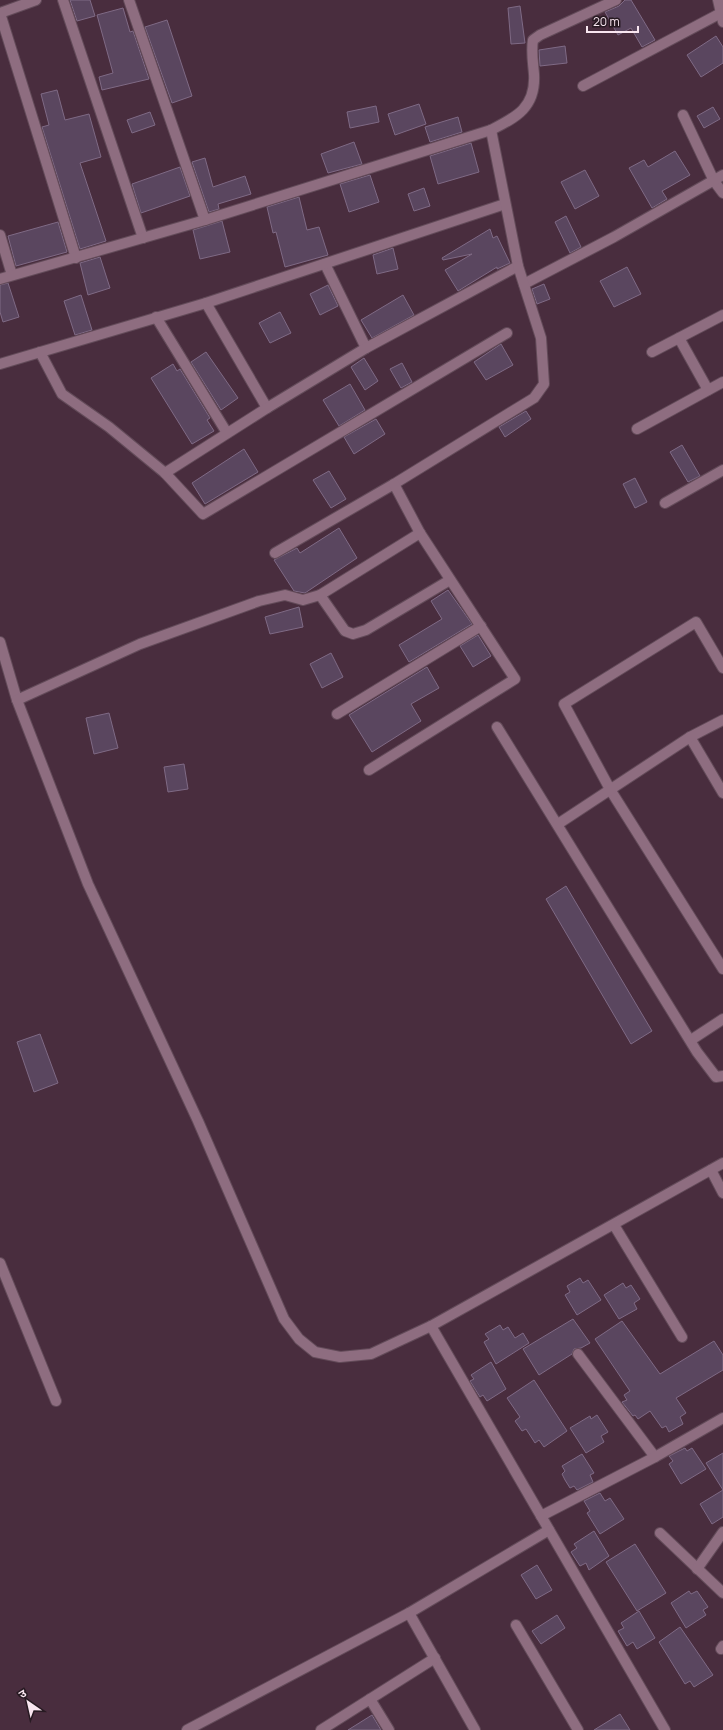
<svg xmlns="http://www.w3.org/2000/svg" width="723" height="1730" viewBox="0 0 723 1730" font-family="Manrope,'Noto Sans Devanagari',sans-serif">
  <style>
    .building { fill: #5a465f; stroke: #7f6a85 }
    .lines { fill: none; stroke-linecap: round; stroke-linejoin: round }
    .minor-casing { stroke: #634b59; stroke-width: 12 }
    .minor { stroke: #8e6d80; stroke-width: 10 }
  </style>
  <rect width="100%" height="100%" fill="#492d3e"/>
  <g class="building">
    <polygon points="70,0 90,0 95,16 77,21"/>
    <polygon points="625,0 631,0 655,40 642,47 631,28 618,35 605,12 619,6"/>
    <polygon points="520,6 525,43 511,44 508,8"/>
    <polygon points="123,8 130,32 133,31 149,79 102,90 99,77 113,73 97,15"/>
    <polygon points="167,20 192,96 172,103 145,27"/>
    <polygon points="716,36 723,47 723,63 701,77 687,55"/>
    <polygon points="565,46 567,63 540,66 539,50"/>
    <polygon points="57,90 65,120 89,114 101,157 80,163 106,241 80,249 42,127 49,125 41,94"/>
    <polygon points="419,104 426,124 395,135 388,114"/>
    <polygon points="376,106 379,122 350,128 347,112"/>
    <polygon points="713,107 720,119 704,128 697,116"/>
    <polygon points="150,112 155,125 132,133 127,120"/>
    <polygon points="458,117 462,132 430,142 425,127"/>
    <polygon points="354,142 362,164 328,173 321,154"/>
    <polygon points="471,143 479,172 438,184 430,156"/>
    <polygon points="675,151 690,175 662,191 667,199 652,208 629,168 644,160 648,167"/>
    <polygon points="205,158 213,187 245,176 251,194 218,204 219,209 209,212 192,162"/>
    <polygon points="180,167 190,196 141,213 132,184"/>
    <polygon points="585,170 599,196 575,209 561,182"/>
    <polygon points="370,175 379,202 349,212 340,184"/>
    <polygon points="424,188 430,206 414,211 408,194"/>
    <polygon points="299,197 307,230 319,227 328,255 285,267 276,232 273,233 267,207"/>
    <polygon points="566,216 581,247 570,253 555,222"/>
    <polygon points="222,221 230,252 200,259 193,230"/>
    <polygon points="58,222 67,252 16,266 8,236"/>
    <polygon points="490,229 493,238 497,236 510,263 497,269 497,267 458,291 445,270 472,254 443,260 442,258"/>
    <polygon points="393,248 398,269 377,274 373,255"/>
    <polygon points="100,257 110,288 88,295 80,263"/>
    <polygon points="627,267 641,294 614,307 600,281"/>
    <polygon points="8,283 19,317 3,322 0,312 0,285"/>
    <polygon points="544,284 550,299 537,304 532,289"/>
    <polygon points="328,285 338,306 320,315 310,294"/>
    <polygon points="81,295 92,330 75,335 64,301"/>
    <polygon points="403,295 414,315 372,338 361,320"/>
    <polygon points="280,312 291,333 270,343 259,323"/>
    <polygon points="501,344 513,365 486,380 474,362"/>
    <polygon points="206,352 238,398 221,410 191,362"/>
    <polygon points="364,358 378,381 365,390 351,367"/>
    <polygon points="402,363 412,382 401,388 390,369"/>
    <polygon points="173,364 177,371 180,369 210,418 207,420 214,431 192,444 151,378"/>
    <polygon points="350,384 365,410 339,426 323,400"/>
    <polygon points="526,411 531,419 505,437 499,427"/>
    <polygon points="376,419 385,434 354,454 344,437"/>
    <polygon points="682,445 700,476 688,482 670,452"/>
    <polygon points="244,449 258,472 205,504 192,483"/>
    <polygon points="329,471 346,499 331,508 313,480"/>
    <polygon points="635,478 647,502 635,508 623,484"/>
    <polygon points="339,528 357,558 305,593 294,591 274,560 297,548 300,553"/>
    <polygon points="448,590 472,624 409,662 399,645 442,619 431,601"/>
    <polygon points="299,607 303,627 270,634 265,617"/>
    <polygon points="478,635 491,656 473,667 460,646"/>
    <polygon points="331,653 343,677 322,688 310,664"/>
    <polygon points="427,667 439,688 411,704 421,721 372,752 349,715"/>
    <polygon points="109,713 118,748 94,754 86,718"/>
    <polygon points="184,764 188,789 168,792 164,767"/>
    <polygon points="566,886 652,1031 631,1044 546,899"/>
    <polygon points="40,1034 58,1083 34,1092 17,1042"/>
    <polygon points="580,1278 583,1283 588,1280 601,1300 577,1315 565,1295 570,1292 567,1286"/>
    <polygon points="623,1283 626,1288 631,1285 640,1299 634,1303 637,1309 619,1319 604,1295"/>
    <polygon points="573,1319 590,1343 581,1348 574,1349 572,1354 539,1375 523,1349"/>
    <polygon points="622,1321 660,1374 714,1341 723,1355 723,1370 676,1398 686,1413 680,1417 683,1424 669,1432 666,1426 662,1428 650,1411 638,1419 635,1415 633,1416 622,1402 627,1400 624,1395 630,1391 595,1339"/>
    <polygon points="500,1325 503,1330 508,1327 515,1338 523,1333 529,1343 496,1364 484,1342 489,1339 485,1334"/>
    <polygon points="491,1362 506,1389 487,1401 483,1395 480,1397 470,1381 474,1379 471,1375"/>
    <polygon points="534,1380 567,1431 544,1447 539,1440 535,1443 526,1429 522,1431 515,1421 520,1417 507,1398"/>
    <polygon points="597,1415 608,1432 601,1436 604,1442 586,1453 570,1428 590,1416 591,1419"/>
    <polygon points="685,1448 687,1451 692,1448 706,1469 681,1484 669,1464 673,1461 669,1456"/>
    <polygon points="723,1453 723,1517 712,1524 700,1504 723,1490 706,1463"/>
    <polygon points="582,1454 594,1473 590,1475 593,1482 577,1490 574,1486 570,1488 565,1480 562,1474 565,1471 562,1466"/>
    <polygon points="600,1493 605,1501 610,1498 624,1519 600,1534 587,1513 590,1511 584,1501"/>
    <polygon points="594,1531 609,1556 589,1570 586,1563 580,1566 571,1552 577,1548 574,1544"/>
    <polygon points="635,1544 666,1593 637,1611 606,1562"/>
    <polygon points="537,1565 552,1590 536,1599 521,1575"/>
    <polygon points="689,1591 691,1594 697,1591 708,1607 703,1610 706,1615 686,1628 671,1603"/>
    <polygon points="639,1611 655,1638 637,1649 633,1642 627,1646 618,1631 624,1628 621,1623"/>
    <polygon points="557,1615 565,1628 541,1644 532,1631"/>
    <polygon points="680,1627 713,1675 694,1687 690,1681 685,1684 659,1642"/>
    <polygon points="620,1714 630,1730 594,1730"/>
    <polygon points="372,1715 381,1730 348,1730"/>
  </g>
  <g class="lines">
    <defs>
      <g id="minor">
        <polyline points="63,0 143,238"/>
        <polyline points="129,0 205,220"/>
        <polyline points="718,0 723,22"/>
        <polyline points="0,13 76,258"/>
        <polyline points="0,13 36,0"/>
        <polyline points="583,86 721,13"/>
        <polyline points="683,115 714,181 723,193"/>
        <polyline points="0,235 12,275"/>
        <polyline points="325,264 366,348"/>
        <path d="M0 279 205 220 491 130C517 117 536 107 534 74 533 62 531 51 533 40L540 35 616 0"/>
        <polyline points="524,284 614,237 723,175"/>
        <polyline points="206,303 267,408"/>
        <polyline points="156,317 227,433"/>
        <polyline points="679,338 708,390"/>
        <polyline points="40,352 62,394 109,427 165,473 203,514 507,333"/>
        <polyline points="652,352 723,315"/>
        <polyline points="0,364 206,303 505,204"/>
        <polyline points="637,429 723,382"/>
        <polyline points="165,473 267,408 366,348 518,266 491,130"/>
        <polyline points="665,503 723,470"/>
        <polyline points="275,553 394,484 534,398 544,384 541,338 518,266"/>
        <polyline points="320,595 345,631 353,634 366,630 450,580"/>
        <polyline points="0,642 17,700 88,884 198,1121 284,1319 299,1339 315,1352 340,1357 371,1354 431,1326 723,1163"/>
        <polyline points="723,668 696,622 564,704 611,791 723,969"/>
        <polyline points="17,700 140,644 259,601 285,595 303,600 320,595 420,533"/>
        <polyline points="337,714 481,626"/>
        <polyline points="497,727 697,1052 716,1077 723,1076"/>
        <polyline points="690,737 723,793"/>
        <polyline points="369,770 515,679 420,533 394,484"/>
        <polyline points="558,824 690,737 723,720"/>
        <polyline points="691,1040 723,1019"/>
        <polyline points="711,1170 723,1193"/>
        <polyline points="614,1225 682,1337"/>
        <polyline points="0,1263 56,1401"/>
        <polyline points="431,1326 665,1730"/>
        <polyline points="578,1354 655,1457"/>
        <polyline points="541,1516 655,1457 723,1418"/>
        <polyline points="660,1533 723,1593"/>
        <polyline points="697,1569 723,1532"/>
        <polyline points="409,1613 475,1730"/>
        <polyline points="516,1625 578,1730"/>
        <polyline points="721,1649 723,1646"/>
        <polyline points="370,1699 389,1730"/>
        <polyline points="187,1730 409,1613 549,1530"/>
        <polyline points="321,1730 435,1658"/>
      </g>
    </defs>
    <use href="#minor" class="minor-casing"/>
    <use href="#minor" class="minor"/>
  </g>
  <g transform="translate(28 1702) rotate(326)" stroke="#271a22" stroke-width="3" paint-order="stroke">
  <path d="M0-3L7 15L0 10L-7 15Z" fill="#f9e6f0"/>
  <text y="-6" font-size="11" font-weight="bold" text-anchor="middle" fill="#f9e6f0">उ</text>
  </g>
  <path d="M587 26v6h51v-6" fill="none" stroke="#f9e6f0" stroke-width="2"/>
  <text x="593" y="26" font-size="12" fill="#f9e6f0" stroke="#271a22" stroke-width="3" paint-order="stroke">20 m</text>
</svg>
